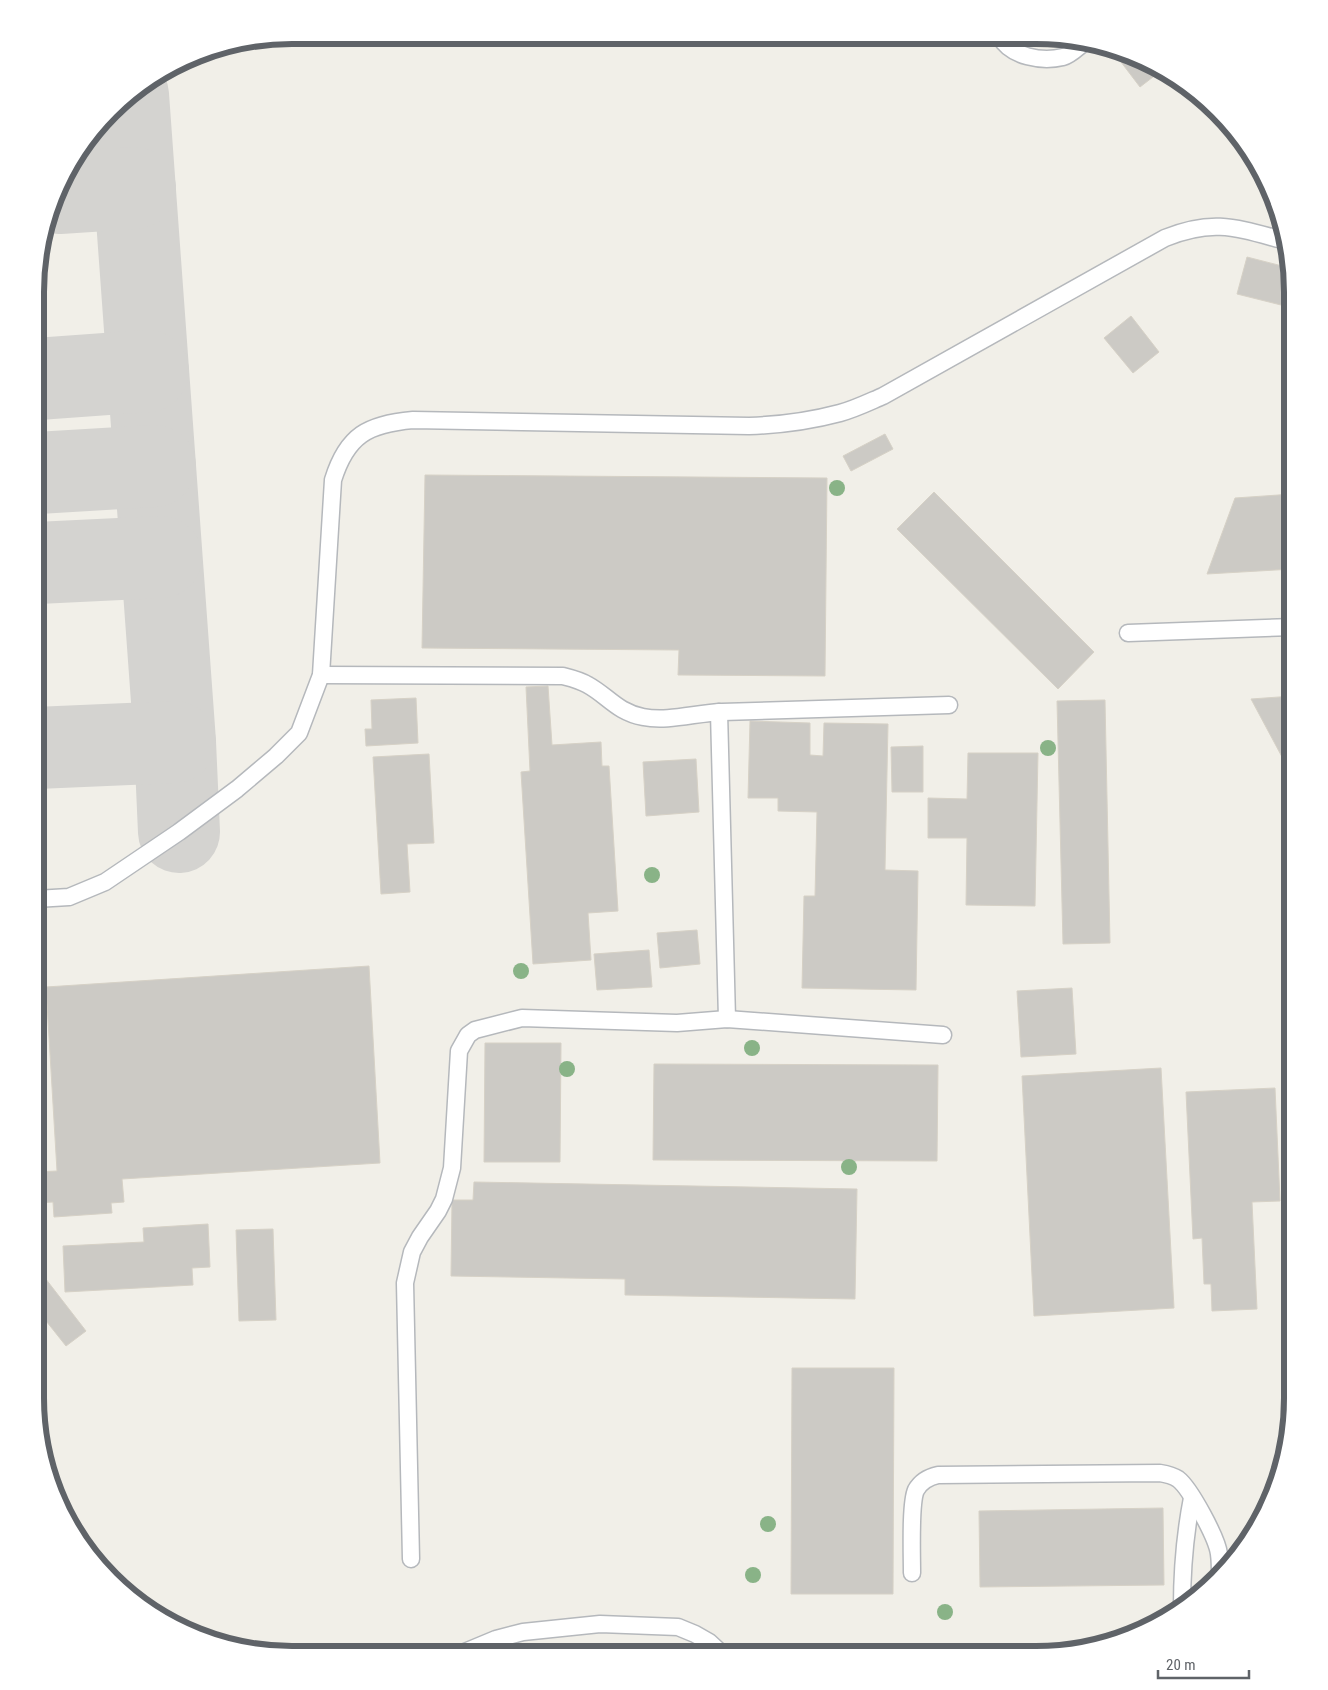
<svg xmlns="http://www.w3.org/2000/svg" width="1328" height="1690" viewBox="0 0 1328 1690" font-family="'Roboto Condensed',sans-serif">
  <style>
    .lines { fill: none; stroke-linecap: round; stroke-linejoin: round }
    .taxiway { stroke: #d4d3d0; stroke-width: 82 }
    .building { fill: #cccac5; stroke: #d6d1c6 }
    .lane-casing { stroke: #b5b8bc; stroke-width: 19 }
    .lane { stroke: #fff; stroke-width: 16 }
    .tree { fill: #89b387 }
    .rim { fill: none; stroke: #5f6368; stroke-width: 6 }
  </style>
  <rect width="100%" height="100%" fill="#f1efe8"/>
  <g class="lines">
    <g class="taxiway">
      <polyline points="128,95 175,742 179,832"/>
      <polyline points="59,193 135,188"/>
      <polyline points="37,379 148,371"/>
      <polyline points="37,473 155,466"/>
      <polyline points="37,563 161,557"/>
      <polyline points="36,748 175,742"/>
    </g>
  </g>
  <g class="building">
    <polygon points="1131,54 1134,54 1162,70 1140,87 1121,62"/>
    <polygon points="1247,257 1290,268 1291,280 1285,306 1237,294"/>
    <polygon points="1131,316 1159,352 1133,373 1104,338"/>
    <polygon points="885,434 893,449 851,471 843,456"/>
    <polygon points="425,475 827,478 825,676 678,675 679,650 422,648"/>
    <polygon points="934,492 1094,652 1058,689 897,529"/>
    <polygon points="1293,494 1293,569 1207,574 1235,498"/>
    <polygon points="548,686 552,745 601,742 602,766 609,766 618,911 588,913 591,960 533,964 521,772 530,771 526,687"/>
    <polygon points="1293,696 1293,770 1289,770 1251,699"/>
    <polygon points="416,698 418,743 366,746 365,729 372,729 371,700"/>
    <polygon points="1105,700 1110,943 1063,944 1057,701"/>
    <polygon points="750,721 810,723 810,755 823,756 824,723 888,724 885,870 918,871 916,990 802,988 804,896 815,896 817,812 778,811 778,798 748,798"/>
    <polygon points="923,746 923,792 892,792 891,747"/>
    <polygon points="968,753 1038,753 1035,906 966,905 967,838 928,838 928,798 967,799"/>
    <polygon points="429,754 434,843 407,844 410,892 381,894 373,757"/>
    <polygon points="696,759 699,812 646,816 643,762"/>
    <polygon points="697,930 700,964 660,968 657,933"/>
    <polygon points="649,950 652,987 597,990 594,954"/>
    <polygon points="369,966 380,1163 122,1179 124,1202 111,1203 112,1213 54,1217 53,1202 35,1203 35,1172 57,1171 46,987"/>
    <polygon points="1072,988 1076,1054 1021,1057 1017,991"/>
    <polygon points="485,1043 561,1043 560,1162 484,1162"/>
    <polygon points="654,1064 938,1065 937,1161 653,1160"/>
    <polygon points="1161,1068 1174,1308 1034,1316 1022,1076"/>
    <polygon points="1275,1088 1280,1201 1252,1202 1257,1309 1212,1311 1211,1284 1204,1284 1202,1238 1193,1239 1186,1092"/>
    <polygon points="474,1182 857,1189 855,1299 625,1295 625,1279 451,1276 452,1200 473,1200"/>
    <polygon points="208,1224 210,1267 192,1268 193,1285 65,1292 63,1246 144,1242 143,1228"/>
    <polygon points="273,1229 276,1320 239,1321 236,1230"/>
    <polygon points="35,1265 86,1331 66,1346 35,1307"/>
    <polygon points="792,1368 894,1368 893,1594 791,1594"/>
    <polygon points="1163,1508 1164,1585 980,1587 979,1511"/>
  </g>
  <g class="lines">
    <defs>
      <g id="lane">
        <path d="M1000 37C1011 57 1042 62 1063 57 1071 55 1079 46 1086 41"/>
        <polyline points="1128,633 1293,627"/>
        <path d="M321 675 563 676C571 678 580 680 588 685 608 696 617 712 643 717 668 722 696 713 722 712 798 709 874 707 949 705"/>
        <polyline points="719,712 727,1019"/>
        <path d="M36 899 69 897 105 882 179 832 237 789 276 756 299 733 321 675 333 480C347 435 368 424 413 420L749 426C779 425 810 421 840 413 855 409 869 402 883 396L1165 238C1214 218 1237 228 1286 241"/>
        <polyline points="411,1559 405,1283 412,1252 420,1237 438,1211 444,1199 452,1168 459,1051 468,1035 475,1030 522,1018 677,1023 727,1019 943,1035"/>
        <path d="M912 1573C912 1556 910 1503 916 1490 921 1481 929 1477 938 1475L1160 1473C1166 1474 1172 1475 1178 1479 1190 1488 1217 1538 1219 1554 1220 1561 1220 1569 1220 1577"/>
        <path d="M1182 1607C1182 1570 1185 1534 1192 1498"/>
        <polyline points="460,1654 496,1639 523,1632 600,1624 678,1627 695,1634 709,1642 722,1654"/>
      </g>
    </defs>
    <use href="#lane" class="lane-casing"/>
    <use href="#lane" class="lane"/>
  </g>
  <g class="tree">
    <circle cx="837" cy="488" r="8"/>
    <circle cx="1048" cy="748" r="8"/>
    <circle cx="652" cy="875" r="8"/>
    <circle cx="521" cy="971" r="8"/>
    <circle cx="752" cy="1048" r="8"/>
    <circle cx="567" cy="1069" r="8"/>
    <circle cx="849" cy="1167" r="8"/>
    <circle cx="768" cy="1524" r="8"/>
    <circle cx="753" cy="1575" r="8"/>
    <circle cx="945" cy="1612" r="8"/>
  </g>
  <path d="M0 0H1328V1690H0ZM292 44H1036A248 248 0 0 1 1284 292V1398A248 248 0 0 1 1036 1646H292A248 248 0 0 1 44 1398V292A248 248 0 0 1 292 44Z" fill="#fff" fill-rule="evenodd"/>
  <path class="rim" d="M292 44H1036A248 248 0 0 1 1284 292V1398A248 248 0 0 1 1036 1646H292A248 248 0 0 1 44 1398V292A248 248 0 0 1 292 44Z"/>
  <path d="M1158 1670v8h91v-8" fill="none" stroke="#5f6368" stroke-width="2.5"/>
  <text x="1166" y="1670" font-size="15" fill="#5f6368" stroke="#ffffff" stroke-width="4" paint-order="stroke">20 m</text>
</svg>
